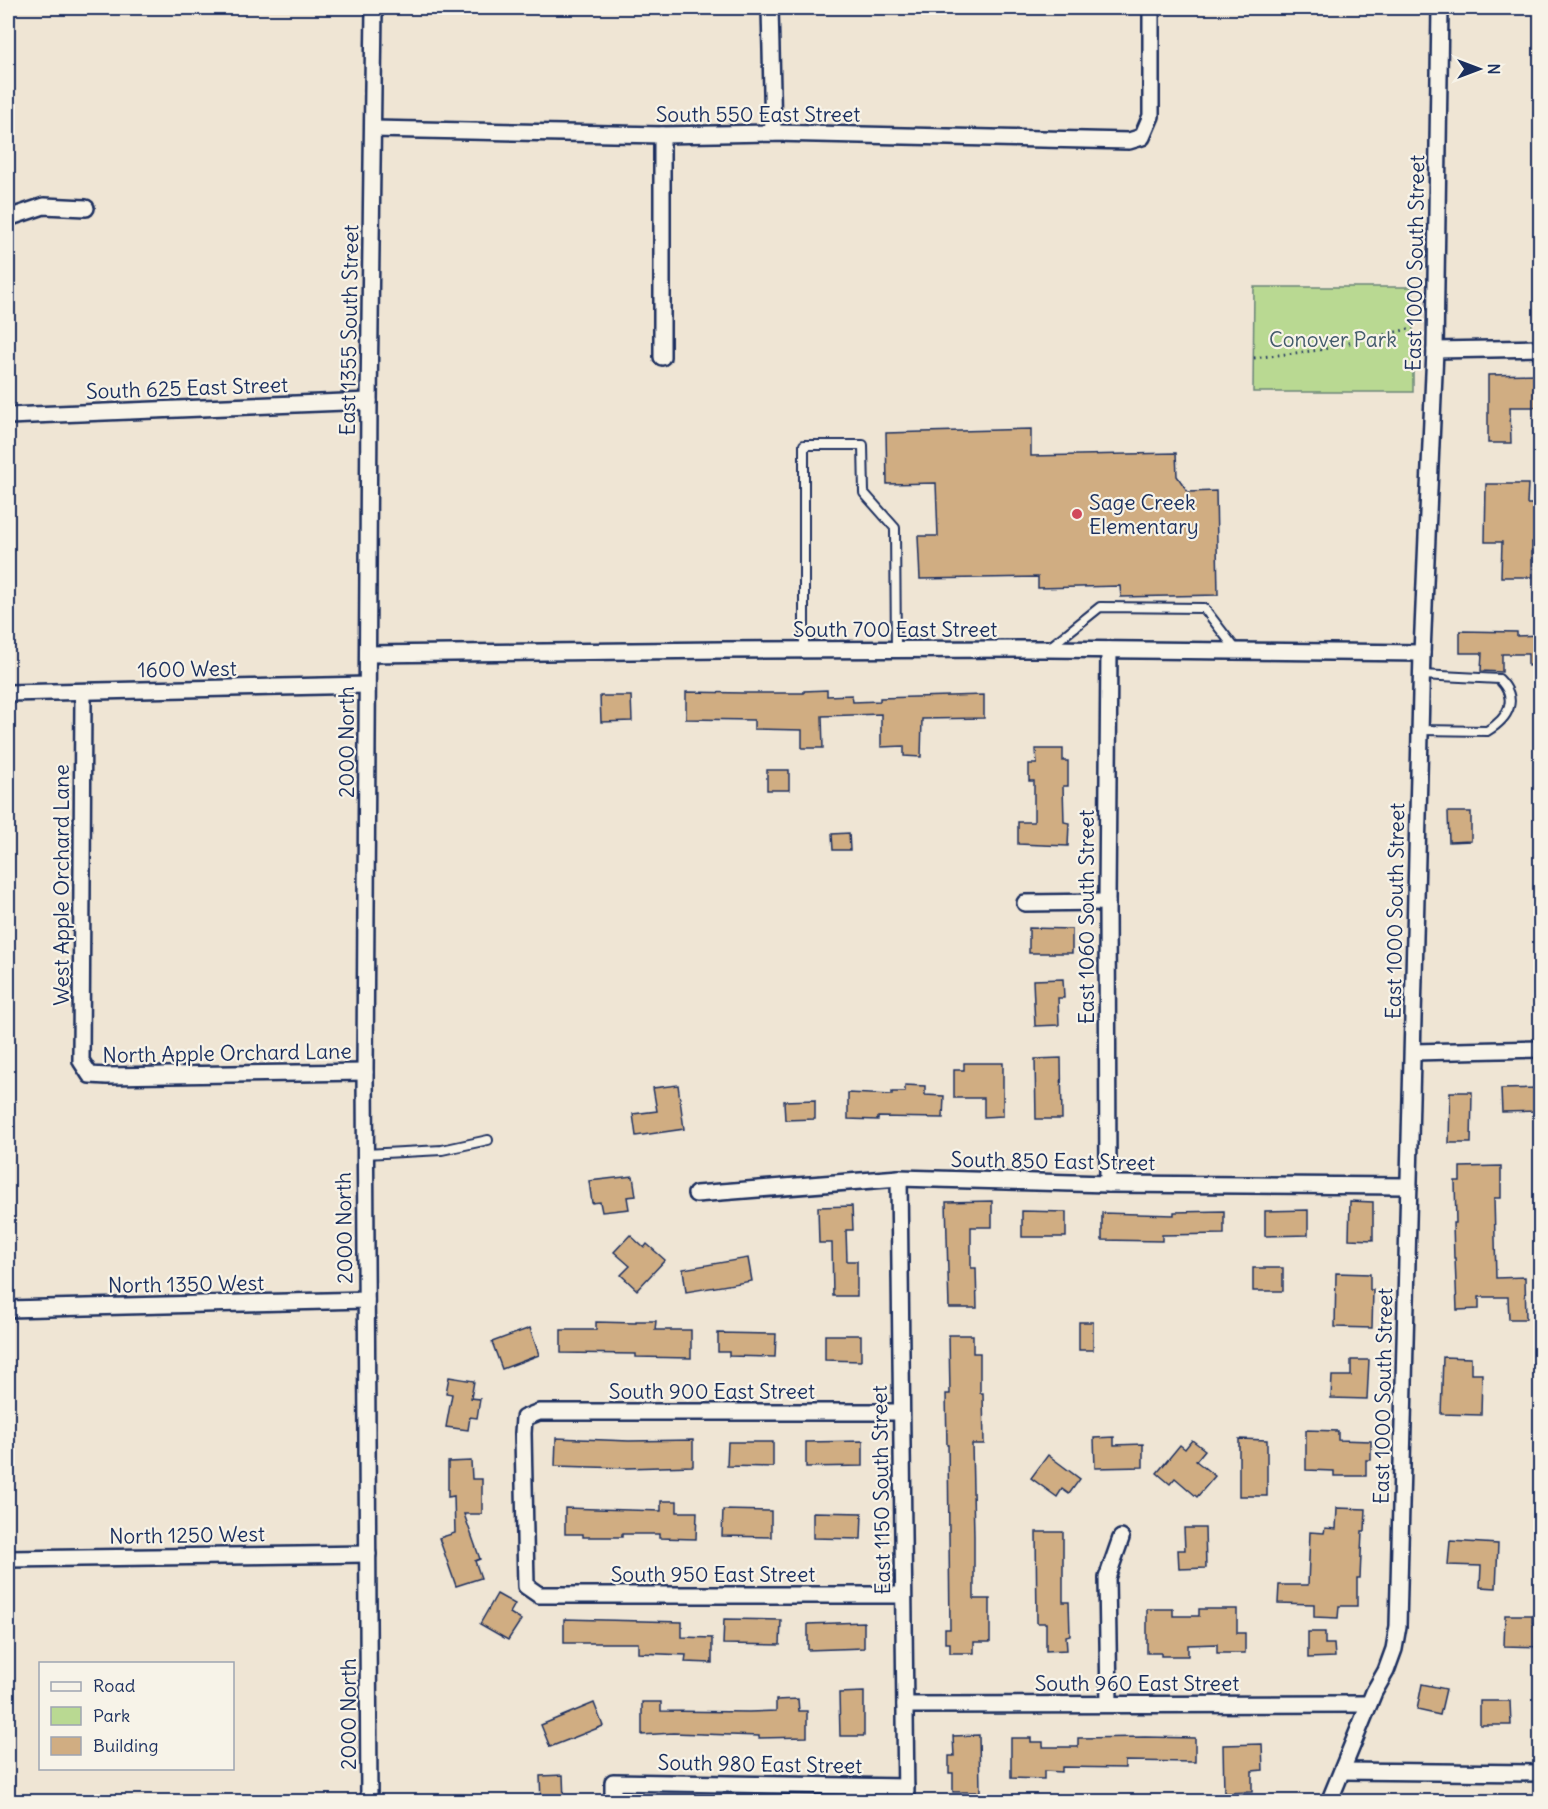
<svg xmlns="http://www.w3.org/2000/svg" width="1548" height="1809" viewBox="0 0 1548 1809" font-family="Delius,sans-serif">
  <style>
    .green { fill: #b9d992; stroke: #6a8478; stroke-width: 1.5 }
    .building { fill: #d0ad82; stroke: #1b2f5e; stroke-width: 1.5 }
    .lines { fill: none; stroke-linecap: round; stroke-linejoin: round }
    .service-casing { stroke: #1b2f5e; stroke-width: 12 }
    .minor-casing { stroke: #1b2f5e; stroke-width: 20 }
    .path { stroke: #1b2f5e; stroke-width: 3; stroke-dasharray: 1.5 4.5; stroke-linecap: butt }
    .service { stroke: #f7f3e8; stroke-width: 8 }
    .minor { stroke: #f7f3e8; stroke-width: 15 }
    .poi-dot { fill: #d1495b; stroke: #f7f3e8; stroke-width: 2 }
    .labels { text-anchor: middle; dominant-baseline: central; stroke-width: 4.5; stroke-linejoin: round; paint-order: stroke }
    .street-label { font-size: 21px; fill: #1b2f5e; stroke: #f7f3e8 }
    .park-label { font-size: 21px; fill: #425a6b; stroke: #f7f3e8 }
    .poi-label { font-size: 21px; fill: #1b2f5e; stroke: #f7f3e8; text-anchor: start }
  </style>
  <rect width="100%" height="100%" fill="#efe5d4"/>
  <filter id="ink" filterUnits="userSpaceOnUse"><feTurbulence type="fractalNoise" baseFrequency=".0167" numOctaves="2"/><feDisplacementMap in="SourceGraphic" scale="12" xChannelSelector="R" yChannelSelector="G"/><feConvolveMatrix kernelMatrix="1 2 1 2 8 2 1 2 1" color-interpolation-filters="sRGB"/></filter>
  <g filter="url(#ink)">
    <polygon class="green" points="1254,287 1413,287 1413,392 1253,392"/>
    <g class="building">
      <polygon points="1537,374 1537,407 1510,407 1511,443 1488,443 1488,375"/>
      <polygon points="1031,429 1031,456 1176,453 1177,476 1188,492 1216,491 1218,595 1121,597 1120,586 1038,588 1038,577 920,579 918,536 938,536 936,483 887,484 886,433"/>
      <polygon points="1486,484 1528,484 1527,504 1535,504 1535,542 1532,542 1532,577 1501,577 1502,542 1485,542"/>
      <polygon points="1460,631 1517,632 1517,636 1540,635 1540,665 1528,666 1528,654 1502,654 1502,672 1481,671 1482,653 1460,653"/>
      <polygon points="827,690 827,696 852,695 853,702 880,701 880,698 984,695 984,718 922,719 921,757 904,756 904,746 881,747 881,714 822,716 823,748 802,748 802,730 754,729 754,720 686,719 686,692 744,693 804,693 804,691"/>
      <polygon points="600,696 631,696 632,721 601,722"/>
      <polygon points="1036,749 1063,749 1063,761 1068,761 1068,786 1063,786 1064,822 1069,823 1068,846 1018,844 1018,822 1034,822 1034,781 1029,781 1029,764 1037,764"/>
      <rect x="767" y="770" width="22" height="20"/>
      <polygon points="1448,812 1471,812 1471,841 1449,842"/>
      <polygon points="849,833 850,850 833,850 832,834"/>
      <polygon points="1029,928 1072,929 1072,953 1029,953"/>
      <polygon points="1063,979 1064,998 1058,998 1059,1025 1035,1026 1033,980"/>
      <polygon points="1061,1058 1062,1119 1036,1119 1035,1059"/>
      <polygon points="964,1063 1003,1063 1003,1116 984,1117 984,1098 954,1098 954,1070 964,1070"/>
      <polygon points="678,1085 684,1129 636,1136 633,1114 657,1111 653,1088"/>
      <polygon points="905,1085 925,1086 925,1095 944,1096 943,1118 878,1117 878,1120 848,1119 848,1093 892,1095 892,1092 905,1092"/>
      <polygon points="1540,1088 1540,1111 1502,1112 1501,1089"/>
      <polygon points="1450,1092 1472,1092 1471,1143 1449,1143"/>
      <polygon points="815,1100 815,1119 785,1120 784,1101"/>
      <polygon points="1501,1166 1501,1198 1494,1198 1496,1278 1525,1277 1526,1319 1509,1319 1508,1297 1479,1297 1479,1309 1457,1310 1455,1258 1454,1258 1453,1223 1456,1223 1455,1181 1460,1181 1460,1167"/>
      <polygon points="633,1176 636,1196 627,1197 629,1209 602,1212 600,1202 592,1203 589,1181"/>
      <polygon points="992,1201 992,1227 971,1227 971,1268 976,1268 977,1308 949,1308 946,1202"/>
      <polygon points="1350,1201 1373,1202 1373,1240 1349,1239"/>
      <polygon points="852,1206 853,1230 846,1230 847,1261 857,1261 857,1296 833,1296 832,1243 819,1243 818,1207"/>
      <polygon points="1308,1210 1308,1235 1265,1236 1265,1211"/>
      <polygon points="1022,1211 1066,1212 1066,1237 1022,1237"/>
      <polygon points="1224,1211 1224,1234 1162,1235 1162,1241 1102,1240 1102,1213 1174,1215 1174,1212"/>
      <polygon points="630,1235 644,1248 647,1244 665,1260 637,1290 621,1275 630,1266 614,1252"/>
      <polygon points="748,1258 752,1281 686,1292 683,1269"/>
      <rect x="1253" y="1268" width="30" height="23"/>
      <polygon points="1336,1273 1370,1274 1370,1290 1373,1290 1372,1328 1335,1327"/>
      <polygon points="636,1321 656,1321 655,1330 691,1330 691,1358 636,1357 636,1354 561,1353 561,1330 596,1330 596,1322 636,1323"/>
      <rect x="1079" y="1322" width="14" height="28"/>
      <polygon points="530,1328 539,1355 502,1369 492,1342"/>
      <polygon points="718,1333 776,1334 775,1357 729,1356 729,1352 718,1352"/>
      <polygon points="825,1335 861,1335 861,1361 825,1360"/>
      <polygon points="949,1335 973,1335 973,1353 980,1353 980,1393 983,1393 984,1444 972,1444 974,1536 974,1599 990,1599 990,1642 974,1642 974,1653 950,1653 950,1643 945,1643 945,1629 950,1629 948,1445 947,1445 946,1394 950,1394"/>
      <polygon points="1443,1357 1471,1358 1471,1374 1482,1374 1481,1415 1441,1414"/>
      <polygon points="1351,1360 1369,1360 1367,1399 1331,1398 1332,1376 1351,1376"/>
      <polygon points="449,1377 474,1381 471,1398 480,1399 477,1418 470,1417 468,1430 446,1427 452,1394 446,1393"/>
      <polygon points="1306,1430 1338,1431 1338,1440 1371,1441 1371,1460 1366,1460 1366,1476 1334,1476 1334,1471 1306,1470"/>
      <polygon points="1114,1437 1114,1445 1143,1444 1143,1467 1095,1468 1094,1438"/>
      <polygon points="556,1438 629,1441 693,1440 693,1466 627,1468 555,1466"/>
      <polygon points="1239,1439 1267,1440 1267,1496 1239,1496"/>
      <polygon points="1192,1440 1205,1450 1196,1461 1215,1476 1197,1497 1175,1478 1170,1484 1157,1473 1180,1445 1185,1449"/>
      <polygon points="863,1441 863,1466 806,1467 806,1442"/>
      <polygon points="728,1442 773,1442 773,1467 727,1466"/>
      <polygon points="1048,1455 1080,1479 1069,1494 1062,1489 1057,1497 1031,1478"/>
      <polygon points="471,1461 472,1479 482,1479 482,1514 464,1514 480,1559 475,1561 481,1578 456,1586 439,1538 455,1533 454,1496 448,1497 448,1462"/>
      <polygon points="661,1501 677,1501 677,1512 697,1512 696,1539 659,1538 659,1534 622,1534 622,1537 583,1537 583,1534 565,1534 565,1508 661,1511"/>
      <polygon points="1337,1508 1366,1509 1365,1531 1362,1531 1360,1578 1357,1578 1357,1606 1339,1606 1338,1618 1314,1617 1314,1604 1278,1603 1279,1585 1308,1585 1310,1532 1324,1533 1325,1528 1336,1529"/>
      <polygon points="723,1510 771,1511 771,1537 722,1536"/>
      <polygon points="813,1512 862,1513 861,1539 813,1538"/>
      <polygon points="1184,1528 1205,1528 1206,1568 1179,1569 1178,1550 1185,1550"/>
      <polygon points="1036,1532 1063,1532 1063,1602 1069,1602 1070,1635 1066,1636 1067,1650 1046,1651 1046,1623 1037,1623"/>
      <polygon points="1450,1541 1498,1544 1496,1588 1480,1587 1481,1566 1448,1565"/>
      <polygon points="497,1594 515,1604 510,1613 521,1620 508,1640 480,1624"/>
      <polygon points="1147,1609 1173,1609 1173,1616 1199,1616 1199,1609 1237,1609 1237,1633 1245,1633 1245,1653 1217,1653 1217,1644 1188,1645 1188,1656 1161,1656 1161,1653 1147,1653"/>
      <polygon points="1505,1615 1532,1615 1532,1623 1540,1624 1540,1647 1504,1646"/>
      <polygon points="564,1619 682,1622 682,1637 712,1638 712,1663 685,1662 686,1655 638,1653 638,1643 564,1643"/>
      <polygon points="724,1619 781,1620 780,1645 723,1644"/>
      <polygon points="864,1622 864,1648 808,1650 808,1624"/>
      <polygon points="1308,1632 1325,1632 1325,1644 1334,1644 1335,1657 1308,1658"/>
      <polygon points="1422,1684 1446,1689 1440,1715 1417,1710"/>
      <polygon points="864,1692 864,1736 840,1736 839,1693"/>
      <polygon points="798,1699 799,1711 807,1711 807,1737 759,1738 759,1736 673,1733 642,1735 642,1702 661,1702 661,1711 749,1712 776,1711 776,1700"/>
      <polygon points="1480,1701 1510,1701 1511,1725 1480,1725"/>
      <polygon points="594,1703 603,1726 550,1747 541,1725"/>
      <polygon points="979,1735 980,1792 953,1792 953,1773 949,1773 949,1756 954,1756 953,1736"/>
      <polygon points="1145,1737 1195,1738 1195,1762 1125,1761 1125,1768 1062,1767 1062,1772 1044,1771 1044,1779 1011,1778 1011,1738 1031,1738 1031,1742 1043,1742 1043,1747 1078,1747 1078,1738"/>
      <polygon points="1262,1744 1263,1770 1252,1771 1252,1792 1224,1793 1223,1745"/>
      <polygon points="563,1775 564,1802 541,1802 540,1776"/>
    </g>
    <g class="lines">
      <defs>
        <g id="service">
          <polyline points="1050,647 1100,607 1204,608 1237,651"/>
          <polyline points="804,650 804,445 863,445 864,493 895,528 896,649"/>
          <path d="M1421 730 1487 731C1509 718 1519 699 1499 679L1422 675"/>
          <polyline points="365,1154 442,1150 488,1140"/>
        </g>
        <g id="minor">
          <polyline points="770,8 773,133"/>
          <polyline points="373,129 662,135 773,133 1129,141 1142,137 1151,116 1151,8"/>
          <polyline points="8,218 44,206 86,208"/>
          <polyline points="1435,350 1540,348"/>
          <polyline points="662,357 662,135"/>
          <polyline points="8,416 369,401"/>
          <polyline points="368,654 721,650 1047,649 1422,653"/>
          <polyline points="83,692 81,1061 90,1075 107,1076 365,1072"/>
          <polyline points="8,693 367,685"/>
          <polyline points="1025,903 1107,902"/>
          <polyline points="1413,1052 1540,1049"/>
          <polyline points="899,1178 906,1802"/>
          <polyline points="1108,1184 1107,902 1109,650"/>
          <polyline points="696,1194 899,1178 1108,1184 1409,1186"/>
          <polyline points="8,1309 366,1300"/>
          <polyline points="901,1412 539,1412 524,1418 523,1433 526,1586 539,1595 903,1595"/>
          <polyline points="8,1559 368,1554"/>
          <polyline points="1109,1704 1107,1578 1121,1538"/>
          <polyline points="905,1705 1369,1704"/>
          <polyline points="1342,1771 1540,1773"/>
          <polyline points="369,1802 365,1072 369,401 374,8"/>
          <polyline points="613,1802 613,1782 906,1787"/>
          <polyline points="1329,1802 1374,1692 1386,1671 1394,1649 1398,1626 1422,653 1435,350 1440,8"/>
        </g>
      </defs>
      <use href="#service" class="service-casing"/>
      <use href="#minor" class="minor-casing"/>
      <polyline class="path" points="1254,358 1319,350 1413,328"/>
      <use href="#service" class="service"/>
      <use href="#minor" class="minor"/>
    </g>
  </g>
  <circle class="poi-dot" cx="1077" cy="514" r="6"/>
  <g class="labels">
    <g class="street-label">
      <text x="758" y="114">South 550 East Street</text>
      <text transform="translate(1415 263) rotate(-89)">East 1000 South Street</text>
      <text transform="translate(349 330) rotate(-89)">East 1355 South Street</text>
      <text transform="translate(187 388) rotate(-2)">South 625 East Street</text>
      <text x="895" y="629">South 700 East Street</text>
      <text transform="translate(187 669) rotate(-1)">1600 West</text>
      <text transform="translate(346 742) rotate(-90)">2000 North</text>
      <text transform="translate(61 885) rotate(-90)">West Apple Orchard Lane</text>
      <text transform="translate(1395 911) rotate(-89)">East 1000 South Street</text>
      <text transform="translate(1086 917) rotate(-90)">East 1060 South Street</text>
      <text transform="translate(227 1053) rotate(-1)">North Apple Orchard Lane</text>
      <text transform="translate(1053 1161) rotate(1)">South 850 East Street</text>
      <text transform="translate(344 1228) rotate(-91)">2000 North</text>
      <text transform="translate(186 1284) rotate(-1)">North 1350 West</text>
      <text x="712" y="1391">South 900 East Street</text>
      <text transform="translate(1383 1396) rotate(-89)">East 1000 South Street</text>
      <text transform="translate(881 1490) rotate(-91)">East 1150 South Street</text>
      <text transform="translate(187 1535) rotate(-1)">North 1250 West</text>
      <text x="713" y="1574">South 950 East Street</text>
      <text x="1137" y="1683">South 960 East Street</text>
      <text transform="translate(348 1714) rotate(-90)">2000 North</text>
      <text transform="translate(760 1764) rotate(1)">South 980 East Street</text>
    </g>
    <g class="park-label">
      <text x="1333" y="339">Conover Park</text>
    </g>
    <g class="poi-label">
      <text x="1089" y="502">Sage Creek<tspan x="1089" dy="24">Elementary</tspan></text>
    </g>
  </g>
  <rect width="1548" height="1809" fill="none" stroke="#f7f3e8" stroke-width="30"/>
  <rect x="15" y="15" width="1518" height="1779" fill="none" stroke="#1b2f5e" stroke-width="2" filter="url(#ink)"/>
  <rect x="39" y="1662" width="195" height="108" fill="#f7f3e8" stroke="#9fa5b1" stroke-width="1.5"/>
  <rect x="51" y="1682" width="30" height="9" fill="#f7f3e8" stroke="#9fa5b1" stroke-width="1.5"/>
  <text x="93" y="1692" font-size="18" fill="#1b2f5e">Road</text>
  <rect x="51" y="1707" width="30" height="18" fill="#b9d992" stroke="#9fa5b1" stroke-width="1.5"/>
  <text x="93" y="1722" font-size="18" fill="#1b2f5e">Park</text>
  <rect x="51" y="1737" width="30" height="18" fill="#d0ad82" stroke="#9fa5b1" stroke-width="1.5"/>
  <text x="93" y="1752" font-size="18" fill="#1b2f5e">Building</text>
  <g transform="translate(1479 69) rotate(90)" stroke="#f7f3e8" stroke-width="4.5" paint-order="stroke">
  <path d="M0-4.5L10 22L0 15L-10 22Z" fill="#1b2f5e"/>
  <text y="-9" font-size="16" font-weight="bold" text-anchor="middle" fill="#1b2f5e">N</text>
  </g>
</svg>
